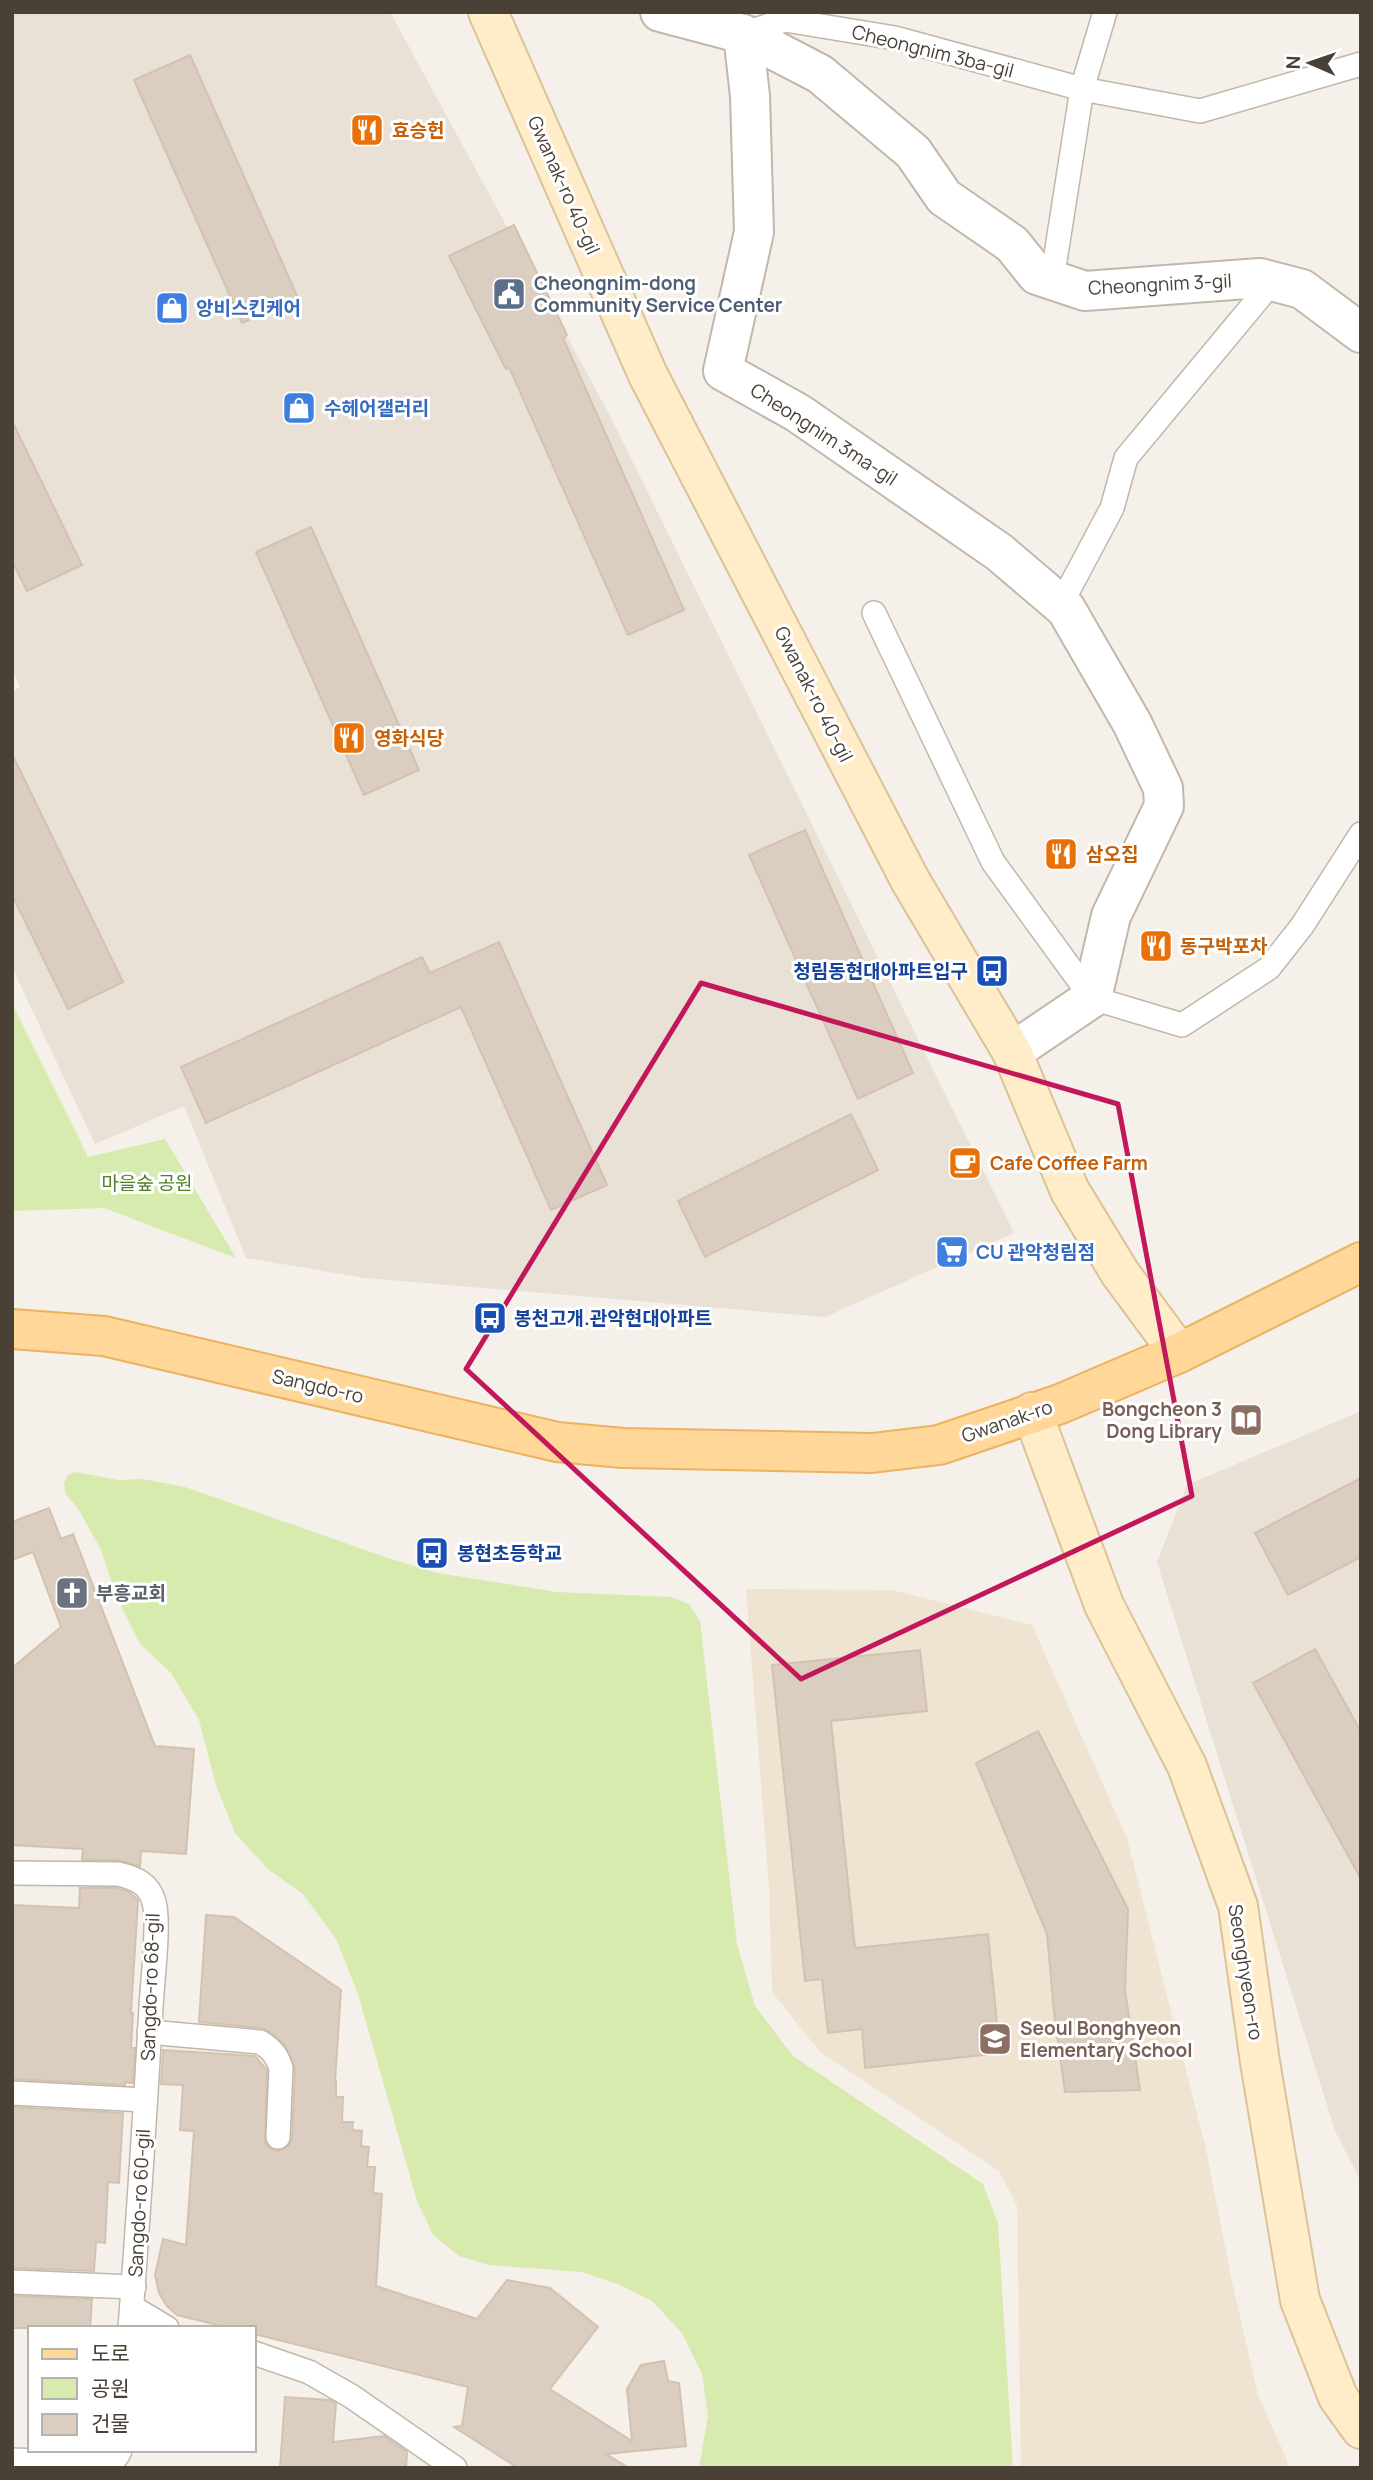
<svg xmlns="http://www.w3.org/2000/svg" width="1373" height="2480" viewBox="0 0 1373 2480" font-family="Manrope,'Noto Sans KR',sans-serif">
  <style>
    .residential { fill: #e9e1d6 }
    .education { fill: #efe4d2 }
    .green { fill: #d7ebaf }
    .building { fill: #dbcdc0; stroke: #d3c2b0; stroke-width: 2 }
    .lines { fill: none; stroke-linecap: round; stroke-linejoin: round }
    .lane-casing { stroke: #c1b7aa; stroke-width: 26 }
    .street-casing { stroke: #c1b7aa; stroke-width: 42 }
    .secondary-casing { stroke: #dbc298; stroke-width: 42 }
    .primary-casing { stroke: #ebb361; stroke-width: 42 }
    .lane { stroke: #fff; stroke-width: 23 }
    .street { stroke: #fff; stroke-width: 38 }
    .secondary { stroke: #ffecc9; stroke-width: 38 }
    .primary { stroke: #ffd798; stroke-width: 38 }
    .marked { fill: none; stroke: #c2185b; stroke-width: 5; stroke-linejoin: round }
    .labels { text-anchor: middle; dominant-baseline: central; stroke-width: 6; stroke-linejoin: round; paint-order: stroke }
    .street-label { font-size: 19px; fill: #494036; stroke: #fff }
    .food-label { font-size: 19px; font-weight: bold; fill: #c56008; stroke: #fff; text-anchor: start }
    .service-label { font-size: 19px; font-weight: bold; fill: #4e5e75; stroke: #fff; text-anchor: start }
    .shop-label { font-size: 19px; font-weight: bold; fill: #366cbe; stroke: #fff; text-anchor: start }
    .transit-label { font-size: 19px; font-weight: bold; fill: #164399; stroke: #fff; text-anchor: start }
    .park-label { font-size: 19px; fill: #517f25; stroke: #fff }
    .education-label { font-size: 19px; font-weight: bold; fill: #785e54; stroke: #fff; text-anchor: end }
    .worship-label { font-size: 19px; font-weight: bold; fill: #5b616d; stroke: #fff; text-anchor: start }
  </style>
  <rect width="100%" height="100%" fill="#f5f0e9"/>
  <g class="residential">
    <polygon points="12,12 390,12 608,412 1014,1233 825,1317 365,1278 246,1258 184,1106 95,1144 12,967 12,692 20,687 12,668"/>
    <polygon points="1361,1411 1361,2182 1335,2131 1157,1562 1187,1485"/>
  </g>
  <polygon class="education" points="746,1589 892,1590 1032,1625 1127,1838 1206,2149 1231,2277 1258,2395 1287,2460 1288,2468 1021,2468 1017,2206 999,2171 820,2052 772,1992 769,1888"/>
  <g class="green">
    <polygon points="12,1003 88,1157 165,1139 236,1258 104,1208 12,1211"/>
    <polygon points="76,1472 118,1480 143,1479 185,1487 391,1559 438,1573 557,1592 672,1597 689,1604 700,1621 737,1944 755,2006 793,2056 983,2184 998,2223 1013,2468 699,2468 708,2416 702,2374 682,2333 652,2301 620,2285 582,2272 489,2265 459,2256 433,2235 417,2201 358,1994 336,1939 303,1894 268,1869 235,1833 216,1785 199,1720 171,1673 140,1644 117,1598 101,1550 79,1510 65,1493 64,1483 69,1474"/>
  </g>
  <g class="building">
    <polygon points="190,55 298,298 242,323 134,80"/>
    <polygon points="514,225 567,335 563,338 684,610 628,635 509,367 506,369 449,256"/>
    <polygon points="12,421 82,565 27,591 12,561"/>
    <polygon points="311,527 419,770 364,795 256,552"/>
    <polygon points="12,754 123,982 68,1009 12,895"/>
    <polygon points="805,830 913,1073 858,1099 749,855"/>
    <polygon points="499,942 607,1185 551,1210 461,1007 206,1123 181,1067 422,957 430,973"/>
    <polygon points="851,1114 878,1170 705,1257 678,1201"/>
    <polygon points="1361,1478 1361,1557 1288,1595 1255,1533"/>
    <polygon points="49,1508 61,1539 73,1534 155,1746 194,1749 186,1854 141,1851 140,1866 118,1860 82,1860 83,1849 12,1845 12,1668 61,1627 33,1552 12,1560 12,1522"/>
    <polygon points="1315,1649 1361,1732 1361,1879 1253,1683"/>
    <polygon points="920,1650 927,1711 831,1721 855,1948 988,1934 1000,2053 865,2068 862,2029 828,2033 822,1979 805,1981 772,1665"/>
    <polygon points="1038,1731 1128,1909 1125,1990 1140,2090 1065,2092 1054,2012 1047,1934 976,1763"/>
    <polygon points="80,1888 116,1888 129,1892 138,1900 131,2013 133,2013 131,2048 135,2048 133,2083 125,2082 125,2085 12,2079 12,1905 79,1908"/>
    <polygon points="206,1915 234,1917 341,1990 335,2081 336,2081 336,2097 343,2097 342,2122 353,2122 352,2130 362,2131 361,2146 369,2147 367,2167 375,2167 373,2193 382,2194 376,2286 477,2319 507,2280 550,2288 598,2327 550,2389 632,2441 627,2389 641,2365 664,2361 668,2381 679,2383 686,2446 606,2454 629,2468 518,2468 454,2427 462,2426 468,2387 254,2334 254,2328 230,2328 177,2315 167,2306 159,2293 155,2275 163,2239 186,2245 194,2131 180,2130 183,2085 161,2084 163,2050 255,2056 267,2070 265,2143 271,2149 278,2151 289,2145 292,2138 295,2068 284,2044 272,2033 262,2028 199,2022"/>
    <polygon points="12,2107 123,2113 119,2183 108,2182 105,2243 96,2242 94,2271 12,2268"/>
    <polygon points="12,2296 92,2299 90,2328 12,2328"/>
    <polygon points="285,2397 330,2400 336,2403 333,2442 384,2436 407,2452 406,2468 280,2468"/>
  </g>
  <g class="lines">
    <defs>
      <g id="lane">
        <polyline points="743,34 785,20 895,38 1082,89 1200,111 1361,64"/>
        <polyline points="1052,280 1082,89 1105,12"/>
        <polyline points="1061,604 1112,508 1126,458 1273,281"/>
        <polyline points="874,613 993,862 1092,998 1182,1025 1269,968 1302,926 1361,834"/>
        <path d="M12 1873 118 1874C135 1878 149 1883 154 1902 160 1924 152 1982 151 2008 145 2115 138 2221 130 2328"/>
        <path d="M149 2032 260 2042C271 2049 277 2055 281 2068L278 2137"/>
        <polyline points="12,2093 145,2100"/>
        <polyline points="12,2282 134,2287"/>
        <polyline points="132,2307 167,2328"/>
        <polyline points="254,2353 309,2372 351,2396 455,2468"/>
        <path d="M12 2460 103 2463C112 2462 117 2459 120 2450"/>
      </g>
      <g id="street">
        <polyline points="660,12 743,34 820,74 913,152 944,197 1012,244 1037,275 1085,291 1260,278 1302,289 1361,333"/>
        <polyline points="743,34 750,96 754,232 723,371 798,413 999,552 1066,609 1132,723 1163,788 1164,806 1111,916 1092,998 1012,1052"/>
      </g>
      <g id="secondary">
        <polyline points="488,12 648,375 910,880 1012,1052 1070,1191 1120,1273 1179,1353"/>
        <polyline points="1032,1412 1104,1605 1187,1766 1238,1906 1260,2062 1300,2300 1338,2397 1361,2429"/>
      </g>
      <polyline id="primary" points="12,1329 104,1336 557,1442 623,1448 872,1453 939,1445 1060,1404 1179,1353 1361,1262"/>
    </defs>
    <use href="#lane" class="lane-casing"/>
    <use href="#street" class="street-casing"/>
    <use href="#secondary" class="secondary-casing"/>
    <use href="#primary" class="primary-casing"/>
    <use href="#lane" class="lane"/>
    <use href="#street" class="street"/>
    <use href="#secondary" class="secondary"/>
    <use href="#primary" class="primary"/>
  </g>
  <path class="marked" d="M701 983 1118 1104 1192 1496 801 1679 466 1369Z"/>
  <defs>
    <symbol id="restaurant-square" viewBox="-11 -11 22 22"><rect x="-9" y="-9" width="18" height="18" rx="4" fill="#e8710a" stroke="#fff"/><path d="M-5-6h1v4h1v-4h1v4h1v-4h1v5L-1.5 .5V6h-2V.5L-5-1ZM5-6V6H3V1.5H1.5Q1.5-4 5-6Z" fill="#fff"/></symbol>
    <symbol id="civic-square" viewBox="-11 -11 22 22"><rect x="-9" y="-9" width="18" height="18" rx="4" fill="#5c6f8a" stroke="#fff"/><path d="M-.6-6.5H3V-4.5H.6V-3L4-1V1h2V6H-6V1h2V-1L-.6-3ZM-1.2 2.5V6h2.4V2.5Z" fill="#fff"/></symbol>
    <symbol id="shop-square" viewBox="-11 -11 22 22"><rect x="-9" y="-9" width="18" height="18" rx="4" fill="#3f7fe0" stroke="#fff"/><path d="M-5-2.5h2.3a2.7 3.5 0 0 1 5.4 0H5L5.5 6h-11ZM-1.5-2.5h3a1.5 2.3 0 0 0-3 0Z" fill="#fff"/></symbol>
    <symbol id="bus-square" viewBox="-11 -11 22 22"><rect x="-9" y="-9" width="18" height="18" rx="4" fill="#1a4fb4" stroke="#fff"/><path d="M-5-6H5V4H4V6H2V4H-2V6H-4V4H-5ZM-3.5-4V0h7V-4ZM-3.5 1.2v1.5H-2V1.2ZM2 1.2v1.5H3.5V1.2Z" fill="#fff"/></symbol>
    <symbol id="cafe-square" viewBox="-11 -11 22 22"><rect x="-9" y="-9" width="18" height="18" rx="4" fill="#e8710a" stroke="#fff"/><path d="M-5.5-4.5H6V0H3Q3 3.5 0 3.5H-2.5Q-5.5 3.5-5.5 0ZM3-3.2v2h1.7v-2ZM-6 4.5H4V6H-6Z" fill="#fff"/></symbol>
    <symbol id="supermarket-square" viewBox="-11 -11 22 22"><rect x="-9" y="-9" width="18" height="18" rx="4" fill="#3f7fe0" stroke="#fff"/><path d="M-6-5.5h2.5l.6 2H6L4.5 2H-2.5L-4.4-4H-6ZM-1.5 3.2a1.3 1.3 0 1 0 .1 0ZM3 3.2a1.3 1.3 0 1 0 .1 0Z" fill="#fff"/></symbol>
    <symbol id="library-square" viewBox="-11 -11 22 22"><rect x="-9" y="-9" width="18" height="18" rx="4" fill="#8d6e63" stroke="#fff"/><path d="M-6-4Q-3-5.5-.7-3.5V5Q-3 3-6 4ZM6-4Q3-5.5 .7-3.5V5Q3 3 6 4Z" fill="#fff"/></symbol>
    <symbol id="church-square" viewBox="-11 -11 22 22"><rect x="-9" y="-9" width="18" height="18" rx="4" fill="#6b7280" stroke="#fff"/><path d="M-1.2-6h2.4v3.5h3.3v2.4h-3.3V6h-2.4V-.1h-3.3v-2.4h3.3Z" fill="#fff"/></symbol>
    <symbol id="school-square" viewBox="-11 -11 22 22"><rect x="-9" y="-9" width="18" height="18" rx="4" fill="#8d6e63" stroke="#fff"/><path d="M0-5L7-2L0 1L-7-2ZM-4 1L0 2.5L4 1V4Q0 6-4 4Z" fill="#fff"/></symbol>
  </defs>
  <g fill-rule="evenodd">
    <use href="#restaurant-square" x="348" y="111" width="38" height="38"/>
    <use href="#civic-square" x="490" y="275" width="38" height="38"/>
    <use href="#shop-square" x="153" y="289" width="38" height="38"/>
    <use href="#shop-square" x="280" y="389" width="38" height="38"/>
    <use href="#restaurant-square" x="330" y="719" width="38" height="38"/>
    <use href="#restaurant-square" x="1042" y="835" width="38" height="38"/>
    <use href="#restaurant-square" x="1137" y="927" width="38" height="38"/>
    <use href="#bus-square" x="973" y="952" width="38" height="38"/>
    <use href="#cafe-square" x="946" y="1144" width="38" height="38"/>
    <use href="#supermarket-square" x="933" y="1233" width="38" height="38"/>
    <use href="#bus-square" x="471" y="1299" width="38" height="38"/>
    <use href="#library-square" x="1227" y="1401" width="38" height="38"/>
    <use href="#bus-square" x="413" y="1534" width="38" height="38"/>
    <use href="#church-square" x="53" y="1574" width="38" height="38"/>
    <use href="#school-square" x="976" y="2020" width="38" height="38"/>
  </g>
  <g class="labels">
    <g class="street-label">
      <text transform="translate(933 51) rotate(14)">Cheongnim 3ba-gil</text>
      <text transform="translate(564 185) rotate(66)">Gwanak-ro 40-gil</text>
      <text transform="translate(1160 284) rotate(-3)">Cheongnim 3-gil</text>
      <text transform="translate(824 434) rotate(33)">Cheongnim 3ma-gil</text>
      <text transform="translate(814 694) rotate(63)">Gwanak-ro 40-gil</text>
      <text transform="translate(318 1386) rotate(13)">Sangdo-ro</text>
      <text transform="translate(1007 1421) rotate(-19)">Gwanak-ro</text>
      <text transform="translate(1246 1972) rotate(81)">Seonghyeon-ro</text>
      <text transform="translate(150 1987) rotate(-88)">Sangdo-ro 68-gil</text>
      <text transform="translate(139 2203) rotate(-87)">Sangdo-ro 60-gil</text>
    </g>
    <g class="food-label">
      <text x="392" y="130">효승헌</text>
      <text x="374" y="738">영화식당</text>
      <text x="1086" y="854">삼오집</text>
      <text x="1180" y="946">동구박포차</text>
      <text x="990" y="1163">Cafe Coffee Farm</text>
    </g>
    <g class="service-label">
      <text x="534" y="283">Cheongnim-dong<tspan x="534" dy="22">Community Service Center</tspan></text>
    </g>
    <g class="shop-label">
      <text x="196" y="308">앙비스킨케어</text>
      <text x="324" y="408">수헤어갤러리</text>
      <text x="976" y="1252">CU 관악청림점</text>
    </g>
    <g class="transit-label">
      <text x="968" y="971" text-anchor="end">청림동현대아파트입구</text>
      <text x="514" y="1318">봉천고개.관악현대아파트</text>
      <text x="457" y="1553">봉현초등학교</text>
    </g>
    <g class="park-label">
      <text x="147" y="1183">마을숲 공원</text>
    </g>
    <g class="education-label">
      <text x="1222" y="1409">Bongcheon 3<tspan x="1222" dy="22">Dong Library</tspan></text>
      <text x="1020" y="2028" text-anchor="start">Seoul Bonghyeon<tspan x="1020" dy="22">Elementary School</tspan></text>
    </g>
    <g class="worship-label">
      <text x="96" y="1593">부흥교회</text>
    </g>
  </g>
  <rect width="1373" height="2480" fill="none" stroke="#494036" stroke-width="28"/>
  <rect x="28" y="2326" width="228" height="126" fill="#ffffff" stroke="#b6b3af" stroke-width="2"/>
  <rect x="42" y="2349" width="35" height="10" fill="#ffd798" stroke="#b6b3af" stroke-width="2"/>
  <text x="91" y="2361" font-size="21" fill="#494036">도로</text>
  <rect x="42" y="2378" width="35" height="21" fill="#d7ebaf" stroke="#b6b3af" stroke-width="2"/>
  <text x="91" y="2396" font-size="21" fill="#494036">공원</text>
  <rect x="42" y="2414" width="35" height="21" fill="#dbcdc0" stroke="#b6b3af" stroke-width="2"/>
  <text x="91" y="2431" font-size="21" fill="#494036">건물</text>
  <g transform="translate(1310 63) rotate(272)" stroke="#ffffff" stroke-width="5" paint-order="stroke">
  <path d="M0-5L12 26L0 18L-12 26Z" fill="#494036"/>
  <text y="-10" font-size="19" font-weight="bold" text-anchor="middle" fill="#494036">N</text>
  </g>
</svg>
